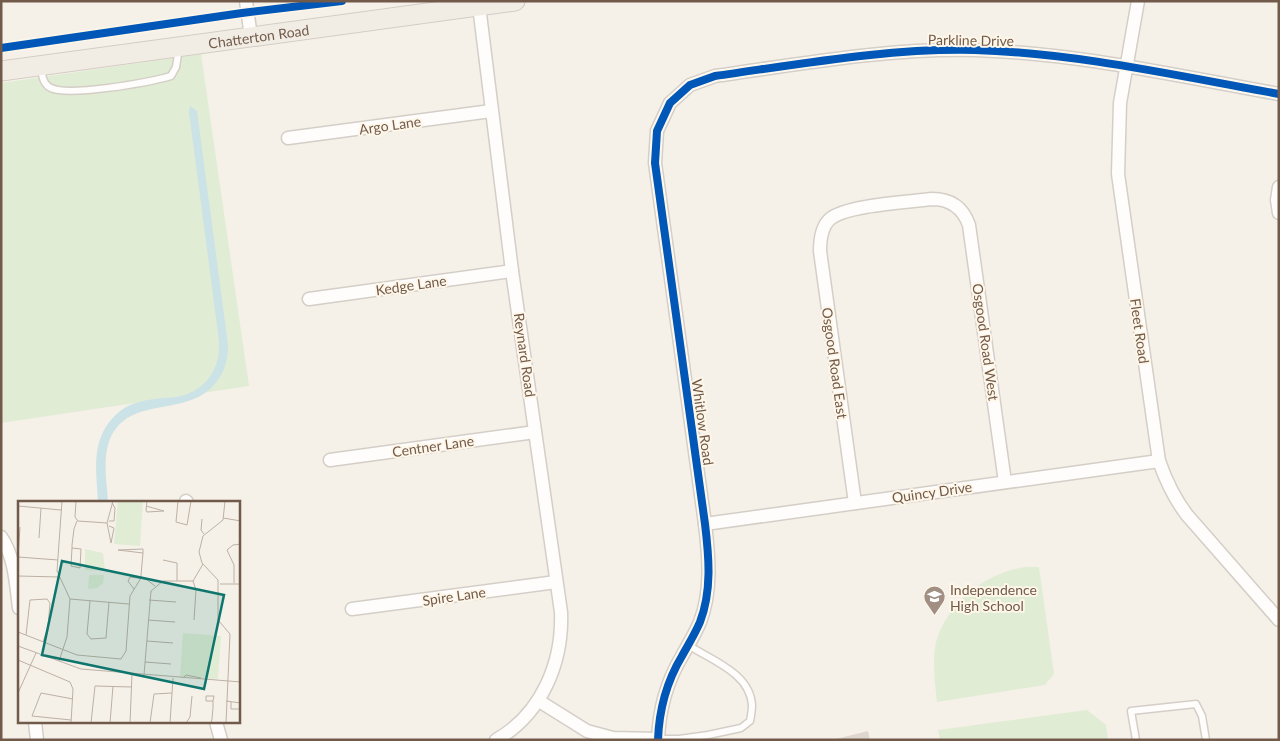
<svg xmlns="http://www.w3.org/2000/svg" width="1280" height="741" viewBox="0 0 1280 741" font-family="Lato,sans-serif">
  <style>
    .green { fill: #e1ecd4 }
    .water { fill: #cbe2e6 }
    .building { fill: #dfd7ce }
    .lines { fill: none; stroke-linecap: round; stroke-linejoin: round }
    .service-casing { stroke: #d4cec7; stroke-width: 9 }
    .minor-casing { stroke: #d4cec7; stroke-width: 15 }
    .primary-casing { stroke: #d4ccc5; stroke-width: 21 }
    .service { stroke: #fefdfc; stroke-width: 6 }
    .minor { stroke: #fefdfc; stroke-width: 12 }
    .primary { stroke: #f1ede5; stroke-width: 19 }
    .cycleway-casing { stroke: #fef7e9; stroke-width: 11 }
    .cycleway { stroke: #0057b8; stroke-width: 8 }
    .labels { text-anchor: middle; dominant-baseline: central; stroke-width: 4; stroke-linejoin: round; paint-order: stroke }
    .street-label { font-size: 14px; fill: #725a4a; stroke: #fef7e9 }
    .poi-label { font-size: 14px; fill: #725a4a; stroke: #fef7e9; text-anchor: start }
    .inset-road { fill: none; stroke: #bdb0a4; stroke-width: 1 }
    .view { fill: #0f766e; fill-opacity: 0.15; stroke: #0f766e; stroke-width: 2.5 }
    .inset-edge { fill: none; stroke: #725a4a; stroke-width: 2.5 }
  </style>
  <rect width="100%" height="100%" fill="#f5f1e9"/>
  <g class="green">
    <polygon points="201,54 249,386 1,423 1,83"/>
    <path d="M1025 567H1039L1054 674 1045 685 937 702C935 684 931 654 938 636 952 599 987 573 1025 567Z"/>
    <polygon points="1087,710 1106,725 1108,740 940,740 938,730"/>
  </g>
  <path class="water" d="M190 106 197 111 228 345C228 358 225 371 217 381 189 421 124 391 108 445 103 463 107 484 108 502H98C97 481 93 457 101 437 105 425 116 412 128 406 144 398 164 399 181 396 207 390 221 367 219 341L189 112Z"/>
  <polygon class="building" points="868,731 870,740 836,740 836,739"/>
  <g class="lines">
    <defs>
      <g id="service">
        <path d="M41 66C42 74 42 82 49 87 65 98 150 82 171 76L176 67 179 48"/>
        <path d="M657 739H679L708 735 741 728 750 721C751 716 752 710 752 705 750 673 711 660 688 645"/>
        <polyline points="1136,740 1131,711 1196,704 1202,716 1206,740"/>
      </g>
      <g id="minor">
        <polyline points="246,1 251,37"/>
        <path d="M1138 1 1120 103 1118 174 1159 461C1166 481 1174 498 1187 515L1279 620"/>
        <path d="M479 6 512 271 561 612C563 662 542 714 496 740"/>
        <polyline points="288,138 491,111"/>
        <polyline points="1279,187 1277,200 1279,213"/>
        <polyline points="309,299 512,271"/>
        <polyline points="330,460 535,432"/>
        <polyline points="186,501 187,502"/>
        <path d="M855 503 820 251C820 240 821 227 830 219 846 205 910 202 932 199 951 199 963 208 969 225L1005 482"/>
        <polyline points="705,524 1159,461"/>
        <path d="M1 537C15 557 16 585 19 608"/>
        <polyline points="352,609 556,582"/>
        <polyline points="539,701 587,731 613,738 657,739"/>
        <polyline points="35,722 37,740"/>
        <polyline points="216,722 221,740"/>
        <path d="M658 740C659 711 667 681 682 656 688 645 695 634 700 622 712 591 709 557 705 524L655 163 657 131 670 103 690 85 715 76C801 64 888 48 975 50 1077 53 1178 76 1279 94"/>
      </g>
      <g id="primary">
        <path id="s1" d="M1 71 515 1"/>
      </g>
    </defs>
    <use href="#service" class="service-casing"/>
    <use href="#minor" class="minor-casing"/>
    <use href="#primary" class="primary-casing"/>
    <use href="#service" class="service"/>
    <use href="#minor" class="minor"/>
    <use href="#primary" class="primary"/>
    <defs>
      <g id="cycleway">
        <polyline points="1,48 242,13 342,1"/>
        <path d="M658 740C659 711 667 681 682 656 688 645 695 634 700 622 712 591 709 557 705 524L655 163 657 131 670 103 690 85 715 76C801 64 888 48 975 50 1077 53 1178 76 1279 94"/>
      </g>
    </defs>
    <use href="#cycleway" class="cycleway-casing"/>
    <use href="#cycleway" class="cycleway"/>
  </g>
  <defs>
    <symbol id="school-pin" viewBox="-11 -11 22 30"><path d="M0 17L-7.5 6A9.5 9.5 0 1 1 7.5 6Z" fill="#a08f82" stroke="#fef7e9"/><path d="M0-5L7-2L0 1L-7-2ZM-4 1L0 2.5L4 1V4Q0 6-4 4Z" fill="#fff"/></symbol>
  </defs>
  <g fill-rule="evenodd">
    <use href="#school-pin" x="922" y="584" width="25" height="34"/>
  </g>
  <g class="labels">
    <g class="street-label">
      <text stroke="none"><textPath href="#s1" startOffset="260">Chatterton Road</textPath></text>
      <text transform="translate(971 40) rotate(1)">Parkline Drive</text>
      <text transform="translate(390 125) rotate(-8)">Argo Lane</text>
      <text transform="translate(411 285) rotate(-8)">Kedge Lane</text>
      <text transform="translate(1140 331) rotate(82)">Fleet Road</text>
      <text transform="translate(986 342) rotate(82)">Osgood Road West</text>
      <text transform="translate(525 355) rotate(82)">Reynard Road</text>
      <text transform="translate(835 363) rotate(82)">Osgood Road East</text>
      <text transform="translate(703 422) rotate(82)">Whitlow Road</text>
      <text transform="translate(433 446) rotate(-8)">Centner Lane</text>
      <text transform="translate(932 492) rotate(-8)">Quincy Drive</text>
      <text transform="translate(454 596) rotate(-8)">Spire Lane</text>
    </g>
    <g class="poi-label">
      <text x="950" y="589">Independence<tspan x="950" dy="16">High School</tspan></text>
    </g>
  </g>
  <g transform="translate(18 501)">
    <rect width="222" height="222" fill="#f5f1e9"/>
    <path d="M100 0H125L122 45 96 43ZM67 48 85 52 87 70 67 69ZM71 74H86L85 82 79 87 70 88ZM165 132 203 135 200 178 162 176Z" fill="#e1ecd4"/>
    <path class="inset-road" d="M58 0 57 16 60 20 89 22 95 0M160 0 158 21 169 24 173 0M207 0 205 19 185 35 181 51 184 62 200 79V119L212 133 208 222M0 5 43 9M128 5 146 10 129 11 128 9 129 0M205 17 223 20M184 18 183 29 186 33M91 20H96L97 7 94 2M89 22 93 42 96 27 91 25M21 37 23 7M54 47 63 48 62 67 53 65 54 47V44L56 28 59 20M209 49 216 64V82M209 49 215 44 223 43M0 56 40 59M0 56 2 26M145 59 159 62V80M0 75 41 76M175 80 178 89 176 119M202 83H223M116 88 110 80 112 76 128 78 137 85M52 98 111 103M131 99 158 101M72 100 69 133 73 138 88 137 91 101M130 119 157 121M0 131 59 154 103 158 108 150 112 95 123 77V74L125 52V48L100 49 125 52M8 134 12 99 29 98 32 102 30 126 25 141M129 140 155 142M0 145 63 168 223 181M0 159 52 181 55 188 53 222M41 160 49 136 52 98 39 70 44 0M127 161 153 163M126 174 133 90 145 80H175L185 63M165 177 168 174 183 177M0 192 18 152M136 193 154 192M208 200 223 202M213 201V208H223M14 215 23 192 55 198M14 215 53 219M73 222 77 185 114 186M92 222 95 185M112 222 114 173M132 222 136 193M152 222 155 177M168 222 172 216 174 195M193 222 194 218 195 207V200L196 195H188V200H195"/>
    <path class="view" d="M44 60 206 94 186 188 24 154Z"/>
    <rect width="222" height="222" class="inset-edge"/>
  </g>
  <rect width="1280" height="741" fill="none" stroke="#725a4a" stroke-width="5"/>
</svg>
